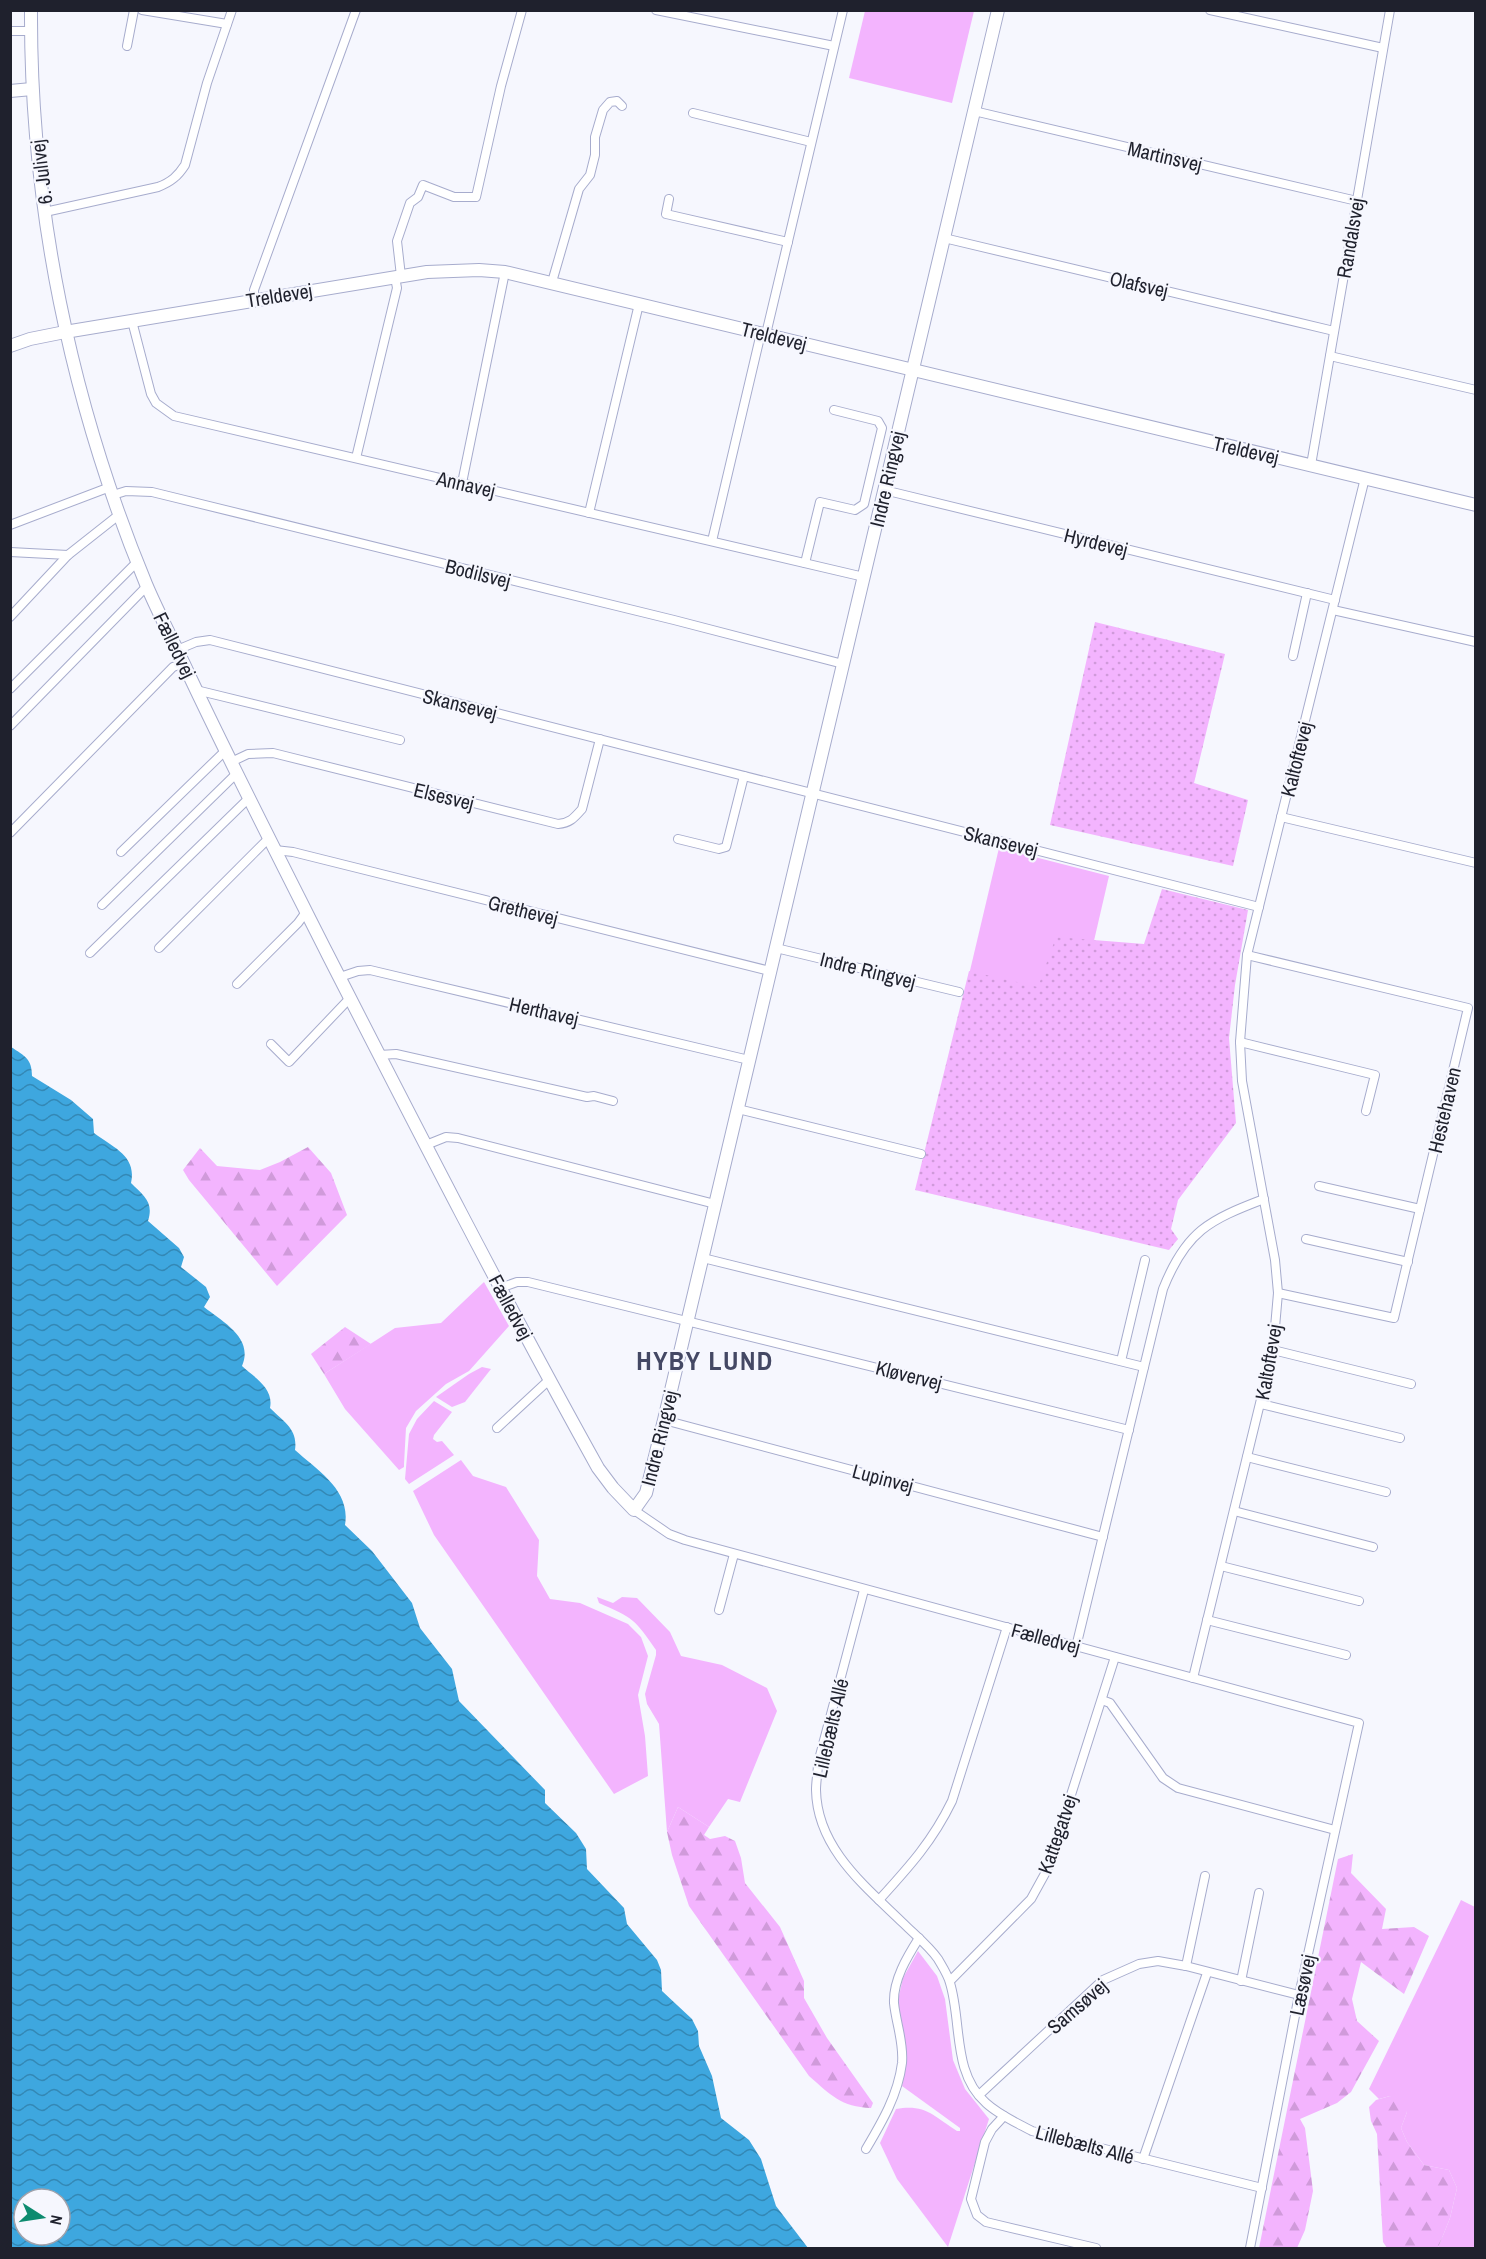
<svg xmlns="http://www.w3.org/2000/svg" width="1486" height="2259" viewBox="0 0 1486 2259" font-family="'Archivo Narrow',sans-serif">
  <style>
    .grass { fill: #f3b4fe }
    .forest { fill: url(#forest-firs) }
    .park { fill: url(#park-dots) }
    .water { fill: url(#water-waves); fill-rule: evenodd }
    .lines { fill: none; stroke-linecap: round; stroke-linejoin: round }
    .street-casing { stroke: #a7accd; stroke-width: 10 }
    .secondary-casing { stroke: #a7accd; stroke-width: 14 }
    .street { stroke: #fff; stroke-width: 8 }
    .secondary { stroke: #fff; stroke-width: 12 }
    .labels { text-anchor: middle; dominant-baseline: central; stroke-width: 4.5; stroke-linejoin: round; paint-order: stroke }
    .street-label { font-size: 20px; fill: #1f212d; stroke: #f6f7fe }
    .district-label { font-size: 26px; font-weight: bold; letter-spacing: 1.5px; fill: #444864; stroke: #f6f7fe }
  </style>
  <defs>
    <pattern id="forest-firs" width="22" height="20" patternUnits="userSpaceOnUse" patternTransform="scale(1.5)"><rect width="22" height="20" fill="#f3b4fe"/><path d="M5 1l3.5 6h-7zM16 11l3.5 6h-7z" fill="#d09ada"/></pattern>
    <pattern id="park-dots" width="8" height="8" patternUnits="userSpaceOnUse" patternTransform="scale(1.5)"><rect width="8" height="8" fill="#f3b4fe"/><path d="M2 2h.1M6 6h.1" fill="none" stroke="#d09ada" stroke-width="1.8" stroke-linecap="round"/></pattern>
    <pattern id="water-waves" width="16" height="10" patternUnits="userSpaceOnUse" patternTransform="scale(1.5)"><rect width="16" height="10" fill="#3ea7df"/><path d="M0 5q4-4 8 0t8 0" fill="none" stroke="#3388b5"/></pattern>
  </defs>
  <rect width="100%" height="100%" fill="#f6f7fe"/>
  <g class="grass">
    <polygon points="865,11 974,11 952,103 849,78"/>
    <polygon points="999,848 1109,876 1093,945 1051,998 968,979"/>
    <polygon points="484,1282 509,1326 469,1371 446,1384 416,1411 406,1428 404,1464 404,1467 399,1470 345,1409 324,1374 395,1328 441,1323"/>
    <polygon points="482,1367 491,1369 465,1402 452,1407 436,1397 469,1374"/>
    <polygon points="434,1401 452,1412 434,1435 433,1439 437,1442 442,1441 454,1455 409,1484 405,1479 409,1434 417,1419"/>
    <polygon points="461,1460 473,1476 506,1487 539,1540 537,1576 550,1599 580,1603 628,1624 641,1637 648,1656 638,1695 645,1736 648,1776 614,1794 434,1535 413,1491"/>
    <path d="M597 1597 613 1603 622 1597 637 1598 670 1632 681 1656 722 1665 767 1688 777 1711 740 1802 728 1799 709 1827 678 1807 667 1832 659 1724 647 1704 645 1694 656 1655V1650C635 1619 633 1618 599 1603Z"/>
    <polygon points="1461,1900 1475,1907 1475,2248 1438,2248 1450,2218 1457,2188 1449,2170 1424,2165 1407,2142 1401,2128 1407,2112 1390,2096 1379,2099 1369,2089"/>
    <path d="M918 1951 937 1976 945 1999 953 2060 965 2089 989 2119 948 2247 897 2179 880 2143 896 2109C926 2104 933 2116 957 2131H960V2128L902 2086 906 2058 898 2000 903 1978Z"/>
  </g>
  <g class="forest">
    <polygon points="308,1147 331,1173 347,1215 277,1286 189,1180 183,1170 200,1148 217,1166 260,1170 280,1162"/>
    <polygon points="345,1327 371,1344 324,1374 311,1354"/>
    <path d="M678 1807 709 1827 704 1835 710 1839 725 1836 735 1841 741 1858 745 1883 780 1927 804 1981V1998L827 2038 873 2103 871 2108C841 2107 831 2095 809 2076L689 1906 672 1855 667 1832Z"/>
    <polygon points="1353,1854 1351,1873 1386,1909 1382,1929 1414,1927 1429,1936 1404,1994 1361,1962 1352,1999 1357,2021 1379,2041 1351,2092 1337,2103 1300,2119 1305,2128 1313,2191 1305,2230 1297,2248 1259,2248 1338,1859"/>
    <polygon points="1390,2096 1404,2099 1407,2112 1401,2128 1407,2142 1424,2165 1449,2170 1457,2188 1450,2218 1438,2248 1387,2248 1383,2242 1377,2134 1371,2121 1369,2107 1376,2100"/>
  </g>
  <g class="park">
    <polygon points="1095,622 1225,654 1194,783 1248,800 1233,866 1050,825"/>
    <polygon points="1162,889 1248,910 1235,985 1229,1038 1236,1123 1178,1200 1171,1229 1178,1239 1169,1250 915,1190 969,971 1038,987 1056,937 1144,944"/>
  </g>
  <path class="water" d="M11 1047C25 1056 32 1059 32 1076L71 1100 93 1119 94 1133C114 1148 137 1156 131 1183 144 1196 154 1202 148 1221L179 1248 184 1257 181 1267 206 1287 210 1297 204 1307C223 1322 254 1338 242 1366 255 1378 274 1388 270 1408 284 1422 298 1429 295 1450 318 1471 351 1490 345 1525L372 1551 412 1603 420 1628 452 1669 459 1701 545 1790V1803L576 1833 586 1849 587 1869 624 1908 627 1924 657 1960 661 1970 662 1991 692 2019 698 2031 699 2046 712 2076 721 2118 749 2140 761 2159 776 2206 808 2248H11ZM24 2199H60V2235H24Z"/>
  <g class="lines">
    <defs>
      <g id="street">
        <polyline points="142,10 227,24"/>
        <polyline points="656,10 834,46"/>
        <polyline points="1210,10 1383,48"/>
        <polyline points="10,31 31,31"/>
        <polyline points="127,46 134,10"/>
        <polyline points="974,111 1357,201"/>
        <polyline points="693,113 811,142"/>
        <polyline points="669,199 666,214 788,242"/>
        <path d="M45 212 158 187C171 182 178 176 185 165L207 83 232 10"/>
        <polyline points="944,238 1334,331"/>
        <polyline points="401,276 397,241 410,203 418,197 423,185 454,197 476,197 501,86 522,10"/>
        <polyline points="552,282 579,189 590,175 595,155 595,137 603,110 610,102 617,101 622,106"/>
        <polyline points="254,299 254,290 356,10"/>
        <polyline points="132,321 151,394 156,403 174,416 864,577"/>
        <polyline points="766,334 843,10"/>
        <polyline points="1330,356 1476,390"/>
        <polyline points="356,458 397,288 395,277"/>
        <polyline points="1311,465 1390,10"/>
        <polyline points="462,483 505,272"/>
        <polyline points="884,490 1335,600"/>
        <polyline points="113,495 126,491 152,492 674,620 843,664"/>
        <polyline points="589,513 639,304"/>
        <polyline points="10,525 110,487"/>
        <polyline points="712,541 761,333"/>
        <polyline points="10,552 68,555"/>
        <polyline points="805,563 820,502 855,510 864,504 882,428 878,421 834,410"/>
        <polyline points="1333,610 1476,642"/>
        <polyline points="10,617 68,555 120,514"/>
        <polyline points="177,650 196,642 210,640 1259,907"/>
        <polyline points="1293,656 1307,593"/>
        <polyline points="10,689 137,562"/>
        <polyline points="196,690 400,740"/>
        <polyline points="10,726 147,586"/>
        <path d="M231 762 248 754 273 753 558 824C570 823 574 818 582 809L600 739"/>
        <polyline points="1281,817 1476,863"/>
        <polyline points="10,833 173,667 184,663"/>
        <polyline points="678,839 719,849 726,847 744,776"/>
        <polyline points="275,850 293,852 770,971"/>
        <polyline points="121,852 225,751"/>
        <polyline points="102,905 237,773"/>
        <polyline points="159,948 269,838"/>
        <polyline points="776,948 959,992"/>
        <polyline points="90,953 249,798"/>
        <polyline points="1247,955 1468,1008 1394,1318 1278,1293"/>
        <polyline points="340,977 358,971 370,970 749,1060"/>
        <polyline points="237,984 298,923 306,912"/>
        <polyline points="1240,1042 1375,1075 1366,1111"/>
        <polyline points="271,1044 289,1062 350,998"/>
        <polyline points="379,1055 396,1054 587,1097 594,1096 613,1101"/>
        <polyline points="738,1109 921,1154"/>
        <polyline points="426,1145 446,1137 458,1138 715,1204"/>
        <polyline points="1319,1186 1420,1209"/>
        <polyline points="1306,1239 1408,1262"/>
        <polyline points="703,1258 1144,1367"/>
        <polyline points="500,1288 517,1282 528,1282 1129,1430"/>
        <polyline points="1273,1350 1411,1384"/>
        <polyline points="1121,1361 1145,1260"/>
        <polyline points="1261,1404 1400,1438"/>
        <polyline points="664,1420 1103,1537"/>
        <polyline points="497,1428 549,1380"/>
        <polyline points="1247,1457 1386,1492"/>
        <polyline points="634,1510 669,1534 685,1540 1359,1723 1299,1995 1250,2248"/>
        <polyline points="1234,1511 1373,1547"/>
        <polyline points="1221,1566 1359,1601"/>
        <path d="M864 1590 818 1763C818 1772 816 1781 816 1790 817 1848 865 1886 903 1923 914 1934 929 1946 938 1959 942 1966 948 1975 950 1983 962 2022 952 2073 986 2103 999 2115 1017 2123 1032 2131L1262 2188"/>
        <polyline points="719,1610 734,1554"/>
        <polyline points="1207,1620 1346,1655"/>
        <path d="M1076 1647 1163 1289C1186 1231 1209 1220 1264 1199"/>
        <polyline points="1193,1678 1273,1350 1278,1293 1275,1260 1242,1081 1240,1042 1247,955 1365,478"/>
        <polyline points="1102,1700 1110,1703 1163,1778 1178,1788 1335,1830"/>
        <path d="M879 1900C909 1867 932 1842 952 1801L1007 1627"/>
        <polyline points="1186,1966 1205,1876"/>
        <polyline points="950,1981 1031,1899 1047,1870 1115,1657"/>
        <polyline points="1241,1981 1259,1893"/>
        <polyline points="979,2095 1103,1980 1139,1964 1158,1961 1186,1966 1299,1995"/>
        <polyline points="1004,2116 992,2129 985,2142 971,2199 977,2215 986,2222 1096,2248"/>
        <path d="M866 2149C882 2122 898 2095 902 2063 904 2043 896 2023 894 2003 893 1980 907 1957 919 1938"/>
        <polyline points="1143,2159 1207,1973"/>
      </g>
      <g id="secondary">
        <path d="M31 10C30 206 71 403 146 584 159 615 176 646 190 677 234 770 281 862 328 955 416 1127 504 1299 598 1468L613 1488 634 1510 646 1493 664 1420 998 10"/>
        <polyline points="10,91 32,89"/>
        <polyline points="10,346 30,339 65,332 427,272 479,270 505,272 1476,505"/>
      </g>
    </defs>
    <use href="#street" class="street-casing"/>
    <use href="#secondary" class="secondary-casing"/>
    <use href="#street" class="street"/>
    <use href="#secondary" class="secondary"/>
  </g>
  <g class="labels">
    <g class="street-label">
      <text transform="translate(1165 156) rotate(13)">Martinsvej</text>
      <text transform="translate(41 172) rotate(-97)">6. Julivej</text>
      <text transform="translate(1350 238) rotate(-80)">Randalsvej</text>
      <text transform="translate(1139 284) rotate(13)">Olafsvej</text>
      <text transform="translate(279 295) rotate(-9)">Treldevej</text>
      <text transform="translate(774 336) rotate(14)">Treldevej</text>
      <text transform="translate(1246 450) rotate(13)">Treldevej</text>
      <text transform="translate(887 479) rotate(-77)">Indre Ringvej</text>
      <text transform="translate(466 484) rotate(13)">Annavej</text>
      <text transform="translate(1096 542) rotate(14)">Hyrdevej</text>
      <text transform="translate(478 573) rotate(14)">Bodilsvej</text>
      <text transform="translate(175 645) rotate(64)">Fælledvej</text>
      <text transform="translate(460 704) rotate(14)">Skansevej</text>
      <text transform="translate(1296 759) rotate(-76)">Kaltoftevej</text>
      <text transform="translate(444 796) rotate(14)">Elsesvej</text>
      <text transform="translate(1001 841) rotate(14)">Skansevej</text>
      <text transform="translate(523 910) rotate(14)">Grethevej</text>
      <text transform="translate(868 970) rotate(14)">Indre Ringvej</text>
      <text transform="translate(544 1011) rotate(13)">Herthavej</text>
      <text transform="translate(1444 1110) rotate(-77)">Hestehaven</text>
      <text transform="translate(511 1307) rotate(62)">Fælledvej</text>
      <text transform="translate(1268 1362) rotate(-80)">Kaltoftevej</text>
      <text transform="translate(909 1375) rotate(14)">Kløvervej</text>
      <text transform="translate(659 1438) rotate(-76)">Indre Ringvej</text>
      <text transform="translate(883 1478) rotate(15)">Lupinvej</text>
      <text transform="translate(1046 1638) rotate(15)">Fælledvej</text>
      <text transform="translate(830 1728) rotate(-77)">Lillebælts Allé</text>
      <text transform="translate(1057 1834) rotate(-71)">Kattegatvej</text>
      <text transform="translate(1302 1985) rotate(-78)">Læsøvej</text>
      <text transform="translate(1077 2006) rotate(-41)">Samsøvej</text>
      <text transform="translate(1085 2144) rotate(15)">Lillebælts Allé</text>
    </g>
    <g class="district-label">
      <text x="705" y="1360">HYBY LUND</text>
    </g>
  </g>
  <rect width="1486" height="2259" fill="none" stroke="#1f212d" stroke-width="24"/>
  <g transform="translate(42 2217) rotate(102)"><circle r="28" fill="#f6f7fe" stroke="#a0a1aa" stroke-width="1.5"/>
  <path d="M0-4.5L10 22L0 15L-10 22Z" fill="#0d8b6f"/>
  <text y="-9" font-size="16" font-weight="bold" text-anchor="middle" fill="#1f212d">N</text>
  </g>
</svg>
